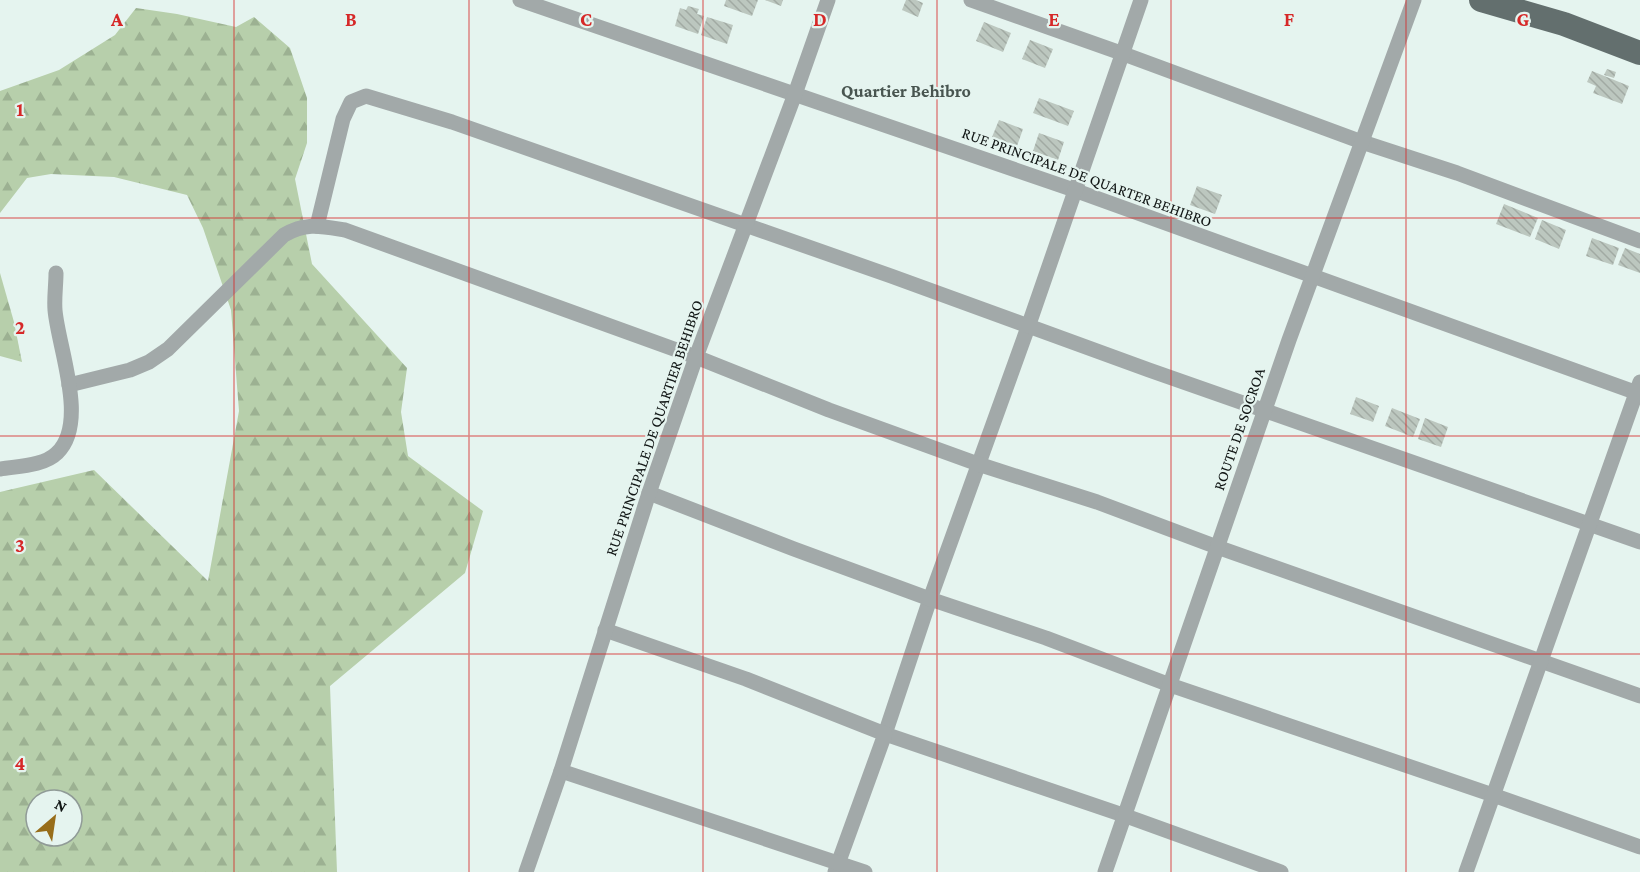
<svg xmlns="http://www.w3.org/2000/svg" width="1640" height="872" viewBox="0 0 1640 872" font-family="'Crimson Pro',serif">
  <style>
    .forest { fill: url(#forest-firs); fill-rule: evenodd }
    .building { fill: url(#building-back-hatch) }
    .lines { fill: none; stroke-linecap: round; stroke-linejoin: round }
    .minor { stroke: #a2a9a9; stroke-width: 15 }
    .primary { stroke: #636f6e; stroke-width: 24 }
    .grid { fill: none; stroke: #d62828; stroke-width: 1.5; stroke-opacity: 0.55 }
    .labels { text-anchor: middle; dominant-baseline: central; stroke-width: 4.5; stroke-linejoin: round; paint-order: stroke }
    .street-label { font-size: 16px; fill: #101514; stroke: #e5f4ef }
    .neighbourhood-label { font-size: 18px; font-weight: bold; fill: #485550; stroke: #e5f4ef }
    .grid-label { font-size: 20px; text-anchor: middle; font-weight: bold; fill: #d62828; stroke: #e5f4ef; stroke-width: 4.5; stroke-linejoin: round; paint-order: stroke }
  </style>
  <defs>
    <pattern id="forest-firs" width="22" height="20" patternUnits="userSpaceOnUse" patternTransform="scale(1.5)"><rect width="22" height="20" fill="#b7cfab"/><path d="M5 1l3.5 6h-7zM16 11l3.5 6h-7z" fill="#9cb192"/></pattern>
    <pattern id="building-back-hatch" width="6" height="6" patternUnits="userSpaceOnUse" patternTransform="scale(1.5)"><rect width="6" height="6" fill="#bcc7bf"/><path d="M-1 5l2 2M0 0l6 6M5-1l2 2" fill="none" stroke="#a1aaa3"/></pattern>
  </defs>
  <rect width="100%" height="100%" fill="#e5f4ef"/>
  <g class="forest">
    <path d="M136 8 177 14 236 27 254 17 290 48 307 98V143L295 179 312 264 407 368 401 412 408 456 483 511 465 573 330 686 337 872H0V492L94 470 208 581 239 411 231 310 203 228 187 195 114 177 51 174 27 178 0 213V91L59 70 115 35ZM36 800H72V836H36Z"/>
    <polygon points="0,273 14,322 22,362 0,356"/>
  </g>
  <g class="building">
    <polygon points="726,0 758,0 752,16 724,6"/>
    <polygon points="765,0 783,0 781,6"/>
    <polygon points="906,0 916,0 923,3 918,17 902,10"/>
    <polygon points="688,6 699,9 697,14 704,16 698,34 675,26 680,8 686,10"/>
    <polygon points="707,17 733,25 727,44 701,35"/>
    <polygon points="984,22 1011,33 1003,52 976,41"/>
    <polygon points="1030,40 1053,49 1045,68 1022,59"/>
    <polygon points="1607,69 1616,72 1614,78 1604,75"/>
    <polygon points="1592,71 1629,86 1622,104 1593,93 1596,86 1587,82"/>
    <polygon points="1039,98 1074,111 1068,126 1033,113"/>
    <polygon points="999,120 1023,129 1017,146 992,137"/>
    <polygon points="1039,133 1064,142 1058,160 1033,151"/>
    <polygon points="1197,186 1222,195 1215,214 1190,205"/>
    <polygon points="1504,204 1538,218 1530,237 1496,224"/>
    <polygon points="1542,220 1566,230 1559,249 1535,239"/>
    <polygon points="1592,238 1619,248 1613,265 1586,256"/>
    <polygon points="1625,248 1640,254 1640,273 1618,265"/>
    <polygon points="1356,397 1379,406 1373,422 1350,414"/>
    <polygon points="1392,408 1420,419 1413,437 1385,426"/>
    <polygon points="1425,418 1448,427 1441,447 1418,439"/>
  </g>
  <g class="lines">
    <g class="minor">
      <polyline points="520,0 1074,190 1640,394"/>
      <polyline points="971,0 1121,53 1362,142 1457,173 1640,241"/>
      <polyline points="1141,0 1028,327 930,599 885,734 1126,816 1281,872"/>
      <polyline points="317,226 343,119 351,102 366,96 452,122 891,276 1149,370 1640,542"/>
      <path d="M69 385 130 370 149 362 168 349 284 235C306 222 321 226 345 230L696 357 829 410 978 464 1097 502 1217 547 1640 696"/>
      <path d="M0 469C18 466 44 466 57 453 89 423 58 347 55 310 54 298 56 285 56 273"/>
      <polyline points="649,493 794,549 930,599 1046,638 1170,685 1493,795 1640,847"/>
      <polyline points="605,630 746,679 885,734 835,872"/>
      <polyline points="561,771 865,872"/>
      <polyline points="526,872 561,771 649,493 696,357 795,94 828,0"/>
      <polyline points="1105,872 1289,340 1414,0"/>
      <polyline points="1466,872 1640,382"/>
    </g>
    <polyline class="primary" points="1481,0 1564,24 1640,53"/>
  </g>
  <path class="grid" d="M234 0V872M469 0V872M703 0V872M937 0V872M1171 0V872M1406 0V872M0 218H1640M0 436H1640M0 654H1640"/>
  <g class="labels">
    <g class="street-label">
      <text transform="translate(1087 177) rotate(20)">RUE PRINCIPALE DE QUARTER BEHIBRO</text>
      <text transform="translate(654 428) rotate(-71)">RUE PRINCIPALE DE QUARTIER BEHIBRO</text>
      <text transform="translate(1239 429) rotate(-71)">ROUTE DE SOCROA</text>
    </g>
    <g class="neighbourhood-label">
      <text x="906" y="91">Quartier Behibro</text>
    </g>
  </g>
  <g class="grid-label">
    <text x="117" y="26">A</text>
    <text x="351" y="26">B</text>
    <text x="586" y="26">C</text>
    <text x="820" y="26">D</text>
    <text x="1054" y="26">E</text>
    <text x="1289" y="26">F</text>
    <text x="1523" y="26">G</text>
    <text x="20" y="116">1</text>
    <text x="20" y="334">2</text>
    <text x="20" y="552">3</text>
    <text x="20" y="770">4</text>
  </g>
  <g transform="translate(54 818) rotate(29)"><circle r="28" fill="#e5f4ef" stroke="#909b97" stroke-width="1.5"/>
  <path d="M0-4.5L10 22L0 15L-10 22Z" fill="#976d19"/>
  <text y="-9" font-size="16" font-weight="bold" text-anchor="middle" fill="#101514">N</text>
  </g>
</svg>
